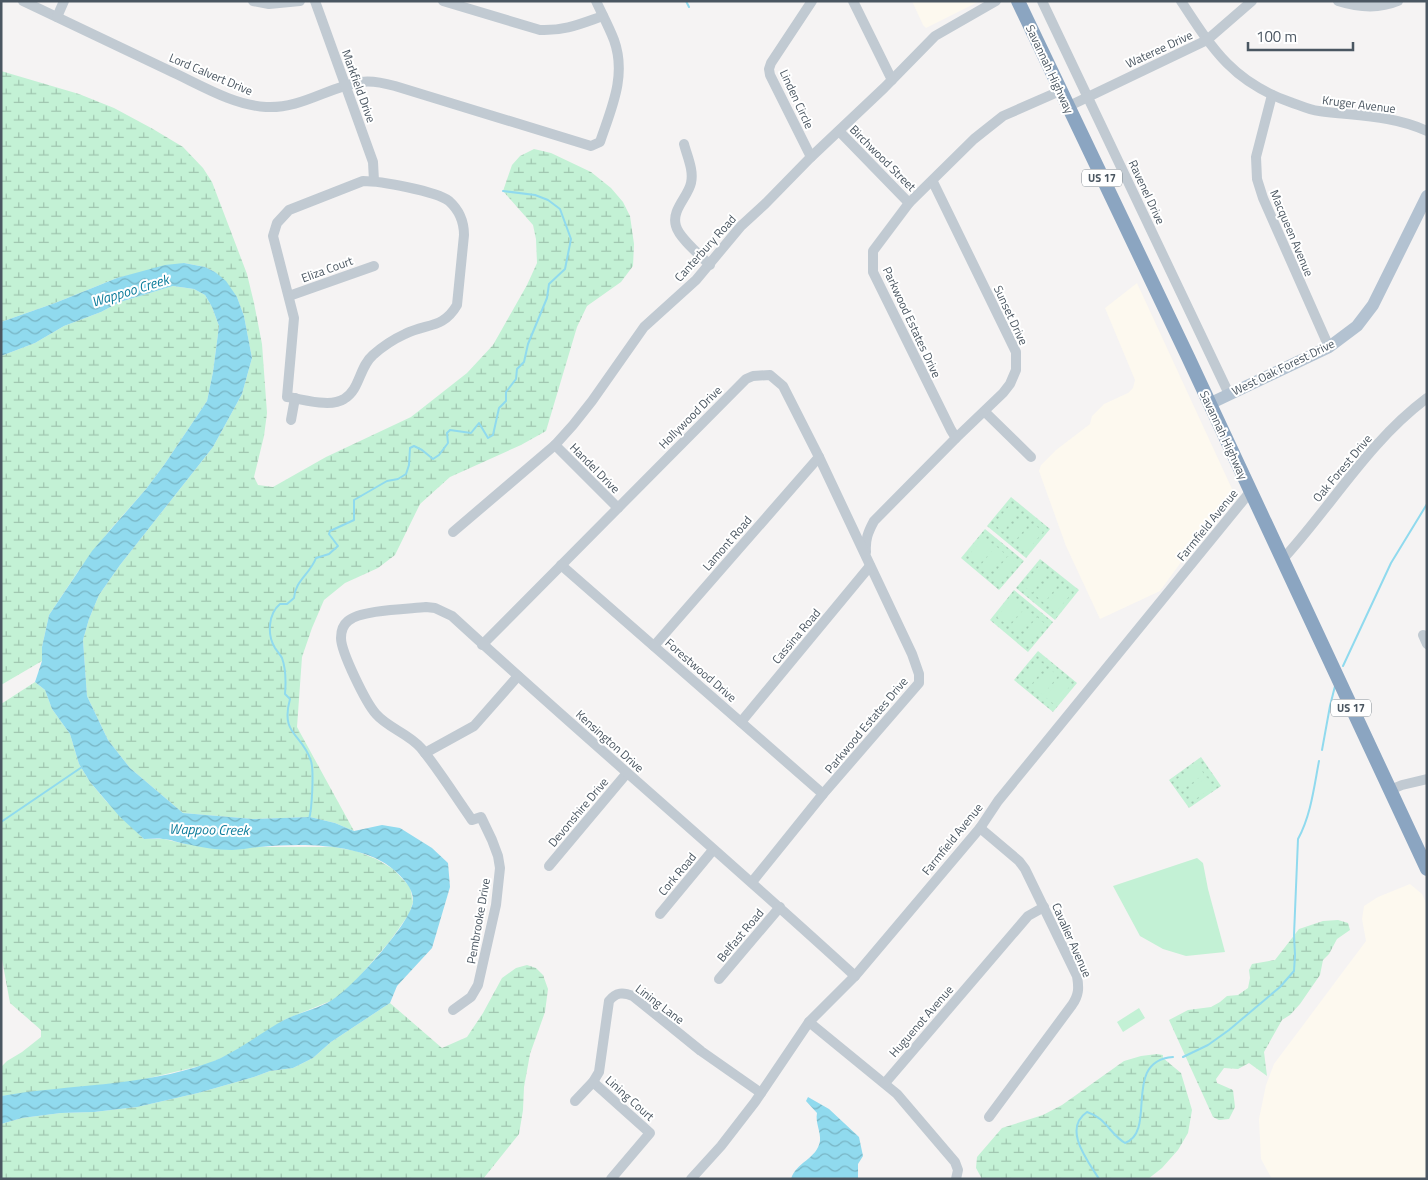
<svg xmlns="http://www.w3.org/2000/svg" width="1428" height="1180" viewBox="0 0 1428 1180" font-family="'Titillium Web',sans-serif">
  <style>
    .commercial { fill: #fdf9ef }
    .wetland { fill: url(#wetland-marsh) }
    .park { fill: url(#park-dots) }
    .pitch { fill: #c3f1d5 }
    .water { fill: url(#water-waves) }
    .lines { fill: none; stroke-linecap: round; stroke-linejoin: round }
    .stream { stroke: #90daee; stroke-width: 2 }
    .minor { stroke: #c1cad2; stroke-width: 10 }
    .major { stroke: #b3c2d1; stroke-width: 12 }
    .highway { stroke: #8ba5c1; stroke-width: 14 }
    .labels { text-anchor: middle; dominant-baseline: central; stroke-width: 4; stroke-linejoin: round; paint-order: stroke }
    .shield { fill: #fff; stroke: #808990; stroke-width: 1 }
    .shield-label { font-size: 11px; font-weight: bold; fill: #4a5661 }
    .street-label { font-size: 12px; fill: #4a5661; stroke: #fff }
    .water-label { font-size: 14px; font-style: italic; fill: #0c7c9b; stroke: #fff }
  </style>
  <defs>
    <pattern id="wetland-marsh" width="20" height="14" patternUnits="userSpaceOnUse" patternTransform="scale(1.25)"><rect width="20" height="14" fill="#c3f1d5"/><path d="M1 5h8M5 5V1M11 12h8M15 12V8" fill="none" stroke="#a0c6b0"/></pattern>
    <pattern id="park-dots" width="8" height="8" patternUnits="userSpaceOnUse" patternTransform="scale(1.25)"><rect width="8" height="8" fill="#c3f1d5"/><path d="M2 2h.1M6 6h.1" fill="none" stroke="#a0c6b0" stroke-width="1.8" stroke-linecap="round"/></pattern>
    <pattern id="water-waves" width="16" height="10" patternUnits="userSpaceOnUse" patternTransform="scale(1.25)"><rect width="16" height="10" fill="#90daee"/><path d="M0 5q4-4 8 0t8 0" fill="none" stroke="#78b4c4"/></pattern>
  </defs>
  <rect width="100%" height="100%" fill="#f5f3f3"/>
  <g class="commercial">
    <polygon points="912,1 980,1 926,28 923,25"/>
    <polygon points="1137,283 1233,491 1160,591 1100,619 1066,546 1039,471 1041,465 1056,450 1090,424 1092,416 1104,404 1128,393 1133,388 1135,380 1105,308"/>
    <polygon points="1410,884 1422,894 1427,905 1427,1179 1272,1179 1261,1159 1259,1119 1266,1085 1274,1064 1366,941 1362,919 1364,906 1378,897"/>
  </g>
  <g class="wetland">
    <polygon points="1,71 79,94 114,108 153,129 183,147 203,168 212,182 247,274 254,303 262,344 267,413 264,436 254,477 258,485 273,487 326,457 411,417 467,373 493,345 527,285 537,263 536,239 533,225 503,191 512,165 520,156 534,149 551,153 591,172 611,188 623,202 630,216 634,244 633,266 621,282 587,306 577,327 546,431 521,445 450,477 420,504 395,555 378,568 345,583 324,600 312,628 302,657 297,727 354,831 335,823 310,817 253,819 183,813 130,768 108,740 87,696 83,640 89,619 99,595 120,565 213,447 242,394 252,358 244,316 237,297 215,272 205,267 184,263 117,278 55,303 1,322"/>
    <polygon points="173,286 194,289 205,295 212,307 219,326 213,372 207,401 164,465 146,489 109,531 79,570 49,615 42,647 42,661 1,685 1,356 35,343 64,326 101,312 120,302"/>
    <polygon points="35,682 45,690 52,709 70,734 79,764 90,782 106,801 144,839 164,839 185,844 259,847 334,847 356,851 376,859 393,869 410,887 413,902 409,914 390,941 353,984 333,1000 286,1019 232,1053 208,1064 137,1081 1,1096 1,1067 7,1061 22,1052 41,1037 41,1030 10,1003 1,954 1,704"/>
    <polygon points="1338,920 1348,923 1350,930 1337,939 1329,954 1323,960 1320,975 1300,1004 1290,1015 1282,1020 1264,1052 1267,1076 1249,1063 1238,1069 1224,1068 1216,1079 1217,1083 1233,1090 1235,1107 1229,1119 1219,1120 1213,1117 1169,1020 1188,1010 1211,1007 1220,1002 1227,996 1238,995 1248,988 1250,978 1249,970 1252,964 1275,960 1299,929 1323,921"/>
    <polygon points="527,965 536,968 543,975 548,989 545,1012 530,1054 524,1087 523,1110 519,1134 483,1179 1,1179 1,1124 22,1118 61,1113 94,1112 137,1107 198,1093 254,1077 270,1071 293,1068 313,1058 331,1042 390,1003 442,1048 467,1037 483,1013 502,978 516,968"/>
    <polygon points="1157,1054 1163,1055 1163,1058 1181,1073 1192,1110 1188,1133 1178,1150 1162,1168 1148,1179 982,1179 976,1168 977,1157 1002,1128 1043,1115 1062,1105 1124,1061 1141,1056"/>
  </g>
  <g class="park">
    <polygon points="1011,497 1050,529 1026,558 987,526"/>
    <polygon points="985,529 1024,561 999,590 961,558"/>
    <polygon points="1040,559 1079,590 1055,620 1016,588"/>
    <polygon points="1014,590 1053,622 1028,652 990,620"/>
    <polygon points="1038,651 1077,683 1053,712 1014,680"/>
    <polygon points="1201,757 1221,786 1189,808 1169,780"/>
  </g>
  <g class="pitch">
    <polygon points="1010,505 1019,512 1003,532 994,524"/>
    <polygon points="1022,515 1031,522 1015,541 1006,534"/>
    <polygon points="1034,524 1043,532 1027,551 1018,544"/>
    <polygon points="984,537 993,544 977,563 968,556"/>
    <polygon points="996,546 1005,554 989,573 980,566"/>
    <polygon points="1008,556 1017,564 1001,583 992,576"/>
    <polygon points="1039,566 1048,573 1032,593 1023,585"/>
    <polygon points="1051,576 1060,583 1044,603 1035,595"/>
    <polygon points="1063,586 1072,593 1056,612 1047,605"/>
    <polygon points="1013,598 1022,605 1006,624 997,617"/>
    <polygon points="1025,608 1034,615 1018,634 1009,627"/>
    <polygon points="1037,617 1046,625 1030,644 1021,637"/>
    <polygon points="1037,659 1046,666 1031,685 1022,678"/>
    <polygon points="1049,668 1058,676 1043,695 1033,688"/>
    <polygon points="1061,678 1070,686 1055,705 1045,697"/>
    <polygon points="1198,765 1204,774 1184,789 1177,779"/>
    <polygon points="1207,777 1213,787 1193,801 1186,792"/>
    <polygon points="1197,858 1203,863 1208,889 1225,952 1186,956 1163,949 1140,936 1113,886"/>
    <polygon points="1139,1008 1145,1018 1123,1032 1117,1022"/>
  </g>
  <g class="water">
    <path d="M184 263 205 267 215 272 226 281 237 297 244 316 252 358 242 394 213 447 120 565 99 595 89 619 83 640 87 696 108 740 130 768 183 813 253 819 310 817 335 823 354 831 382 825 400 828 432 848 448 863 450 887 432 948 397 986 390 1003 331 1042 313 1058 293 1068 270 1071 254 1077 198 1093 137 1107 94 1112 61 1113 22 1118 1 1124V1096C70 1084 142 1087 208 1063 237 1053 259 1033 286 1019 301 1012 318 1009 332 1000 352 988 410 924 413 902 414 889 403 878 394 870 363 842 298 843 259 847 250 848 241 850 232 850 217 850 200 847 186 844 178 843 171 839 163 839 157 838 150 839 144 839L120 817 90 782 79 764 70 734 52 709 45 690 35 682 42 661V647L49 615 92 551 146 489 164 465 207 401 213 372 219 326 212 307 205 295 194 289 173 286 120 302 101 312 64 326 35 343 1 356V322L55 303 117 278 165 265Z"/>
    <path d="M808 1097 829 1109 859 1137 863 1156 858 1164V1179H791C796 1162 817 1159 820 1141 821 1132 815 1122 817 1113L806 1101Z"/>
  </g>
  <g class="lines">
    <g class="stream">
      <polyline points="686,1 689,7"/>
      <polyline points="1343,666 1391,563 1427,504"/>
      <polyline points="1322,750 1330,706 1335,686"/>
      <path d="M309 819C312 810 314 770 311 761 302 733 280 735 290 699L285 694C286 682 286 669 282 658 280 654 277 651 275 648 267 635 268 614 280 604H287L294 598C295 581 310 574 316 558L329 554 338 546 329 534 330 531 354 520V500L387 481 398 479 406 474 409 465 410 448 414 446 422 450 433 459 439 455 448 443 447 433 450 430 471 433 479 423 488 438 493 435 499 408 506 401V392L516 379 517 369 524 362 528 344 547 298 549 284 565 269 571 239 560 209 548 200 535 195 503 191"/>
      <polyline points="1,822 82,767"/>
      <path d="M1183 1057 1208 1045 1229 1030 1280 987 1294 971 1295 955 1294 935 1298 839C1311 815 1314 787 1319 761"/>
      <path d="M1099 1179C1088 1161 1062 1129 1087 1112 1106 1118 1110 1134 1125 1143 1158 1131 1121 1061 1173 1057"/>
    </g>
    <g class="minor">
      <path d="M23 1C71 24 119 47 168 70 199 84 232 105 266 107 301 109 328 87 361 82 372 80 384 83 395 86L591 146 600 142C611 109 627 76 614 40 609 27 602 14 596 1"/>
      <polyline points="253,1 269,4 300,1"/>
      <polyline points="315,1 373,162 374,181"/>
      <path d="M443 1 540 30C565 31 580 24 603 16"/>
      <polyline points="853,1 892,80"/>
      <polyline points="1042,1 1229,394"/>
      <path d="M1181 1C1213 50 1233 82 1290 102 1299 105 1309 110 1319 111 1356 116 1392 115 1427 131"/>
      <path d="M1338 1C1357 7 1379 9 1398 1"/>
      <polyline points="57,17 64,1"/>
      <polyline points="1272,95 1256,157 1257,179 1263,198 1329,347"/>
      <polyline points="1067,107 1207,40 1252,1"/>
      <polyline points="839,131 909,203"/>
      <path d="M684 144C687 156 694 170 691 183 688 197 671 210 676 226 679 238 701 256 710 265"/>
      <polyline points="811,157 770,75 769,69 771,63 812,1"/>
      <path d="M363 181C380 181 436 191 449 201 459 210 464 222 464 235L457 305C443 329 427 323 405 334 394 339 382 347 373 355 359 367 360 390 344 399 330 408 303 399 287 397L294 318 273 236 277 223 289 210Z"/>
      <polyline points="289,296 374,266"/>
      <polyline points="985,412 1031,457"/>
      <polyline points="291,420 295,398"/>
      <polyline points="956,438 951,430 873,272 873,251 909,203 974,139 1003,116 1060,91"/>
      <polyline points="555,445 618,508"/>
      <polyline points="453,532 555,445 573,425 592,401 644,327 696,280 741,226 765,204 811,157 884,88 935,36 996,1"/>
      <path d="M866 552C865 540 868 532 874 521L956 438 1003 393 1010 384 1016 370V352L933 182"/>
      <path d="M1282 560C1331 507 1368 442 1427 398"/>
      <polyline points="561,565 823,794"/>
      <polyline points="1423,635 1427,644"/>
      <polyline points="482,645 746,379 753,376 770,375 783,386 819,457 912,654 919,674 919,683 823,794 752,882"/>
      <polyline points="654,646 819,457"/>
      <polyline points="741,722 870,566"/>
      <polyline points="425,753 474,726 518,676"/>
      <polyline points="1390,790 1402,785 1427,779"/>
      <path d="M980 828 1019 861 1025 869 1077 976C1079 988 1079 995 1072 1005L989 1117"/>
      <polyline points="549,866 627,773"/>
      <polyline points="660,914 713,850"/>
      <polyline points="719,979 780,907"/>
      <path d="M453 1010 471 997 478 985 496 905 500 868 498 856 492 840 481 817 472 820C455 796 439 770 421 748 408 733 388 728 376 714 366 703 341 652 341 638 341 632 343 625 348 621 360 610 408 609 426 607L435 608 452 616C585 738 722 854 855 976"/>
      <polyline points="809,1022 897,1094 955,1162 958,1170 956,1179"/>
      <polyline points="593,1082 650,1133 611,1179"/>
      <polyline points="885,1083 1028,916 1044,907"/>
      <path d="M575 1101 593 1082 599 1072 609 1001C616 992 623 992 633 996L701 1051 761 1093"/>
      <polyline points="691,1179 721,1146 755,1102 809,1022 855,976 980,828 998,801 1250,492"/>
    </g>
    <polyline class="major" points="1209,404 1329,347 1357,326 1373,305 1427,196"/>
    <polyline class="highway" points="1018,1 1188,357 1427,869"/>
  </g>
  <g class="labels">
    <g class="shield">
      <rect x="1082" y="169.5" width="40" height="17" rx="4"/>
      <rect x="1331" y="699.5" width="40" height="17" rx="4"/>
    </g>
    <g class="shield-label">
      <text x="1102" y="178">US 17</text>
      <text x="1351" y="708">US 17</text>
    </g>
    <g class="street-label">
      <text transform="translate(1159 49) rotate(-25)">Wateree Drive</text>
      <text transform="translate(1050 69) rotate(65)">Savannah Highway</text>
      <text transform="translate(211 74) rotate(23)">Lord Calvert Drive</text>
      <text transform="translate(359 86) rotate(70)">Markfield Drive</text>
      <text transform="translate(797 99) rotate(65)">Linden Circle</text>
      <text transform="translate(1359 104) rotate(7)">Kruger Avenue</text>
      <text transform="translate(883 158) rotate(45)">Birchwood Street</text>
      <text transform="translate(1147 192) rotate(65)">Ravenel Drive</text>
      <text transform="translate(1292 233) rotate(67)">Macqueen Avenue</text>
      <text transform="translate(705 248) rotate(-48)">Canterbury Road</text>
      <text transform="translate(327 269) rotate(-20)">Eliza Court</text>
      <text transform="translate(1011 315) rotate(65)">Sunset Drive</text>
      <text transform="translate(912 322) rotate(65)">Parkwood Estates Drive</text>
      <text transform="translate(1283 367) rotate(-26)">West Oak Forest Drive</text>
      <text transform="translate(690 417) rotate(-45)">Hollywood Drive</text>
      <text transform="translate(1224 435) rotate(65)">Savannah Highway</text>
      <text transform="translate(595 468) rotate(45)">Handel Drive</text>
      <text transform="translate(1342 468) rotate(-50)">Oak Forest Drive</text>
      <text transform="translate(1207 525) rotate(-51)">Farmfield Avenue</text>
      <text transform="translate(727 543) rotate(-49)">Lamont Road</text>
      <text transform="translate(796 636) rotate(-50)">Cassina Road</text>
      <text transform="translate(701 670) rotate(41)">Forestwood Drive</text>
      <text transform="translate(866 725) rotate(-50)">Parkwood Estates Drive</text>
      <text transform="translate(610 741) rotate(42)">Kensington Drive</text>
      <text transform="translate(578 812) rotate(-50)">Devonshire Drive</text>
      <text transform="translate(952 839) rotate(-51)">Farmfield Avenue</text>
      <text transform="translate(677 874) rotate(-50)">Cork Road</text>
      <text transform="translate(478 921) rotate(-80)">Pembrooke Drive</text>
      <text transform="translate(740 935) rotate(-50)">Belfast Road</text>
      <text transform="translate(1072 940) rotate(66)">Cavalier Avenue</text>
      <text transform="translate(660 1004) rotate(37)">Lining Lane</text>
      <text transform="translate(921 1021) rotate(-49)">Huguenot Avenue</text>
      <text transform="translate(630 1098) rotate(42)">Lining Court</text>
    </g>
    <g class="water-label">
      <text transform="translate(130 290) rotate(-17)">Wappoo Creek</text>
      <text transform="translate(209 829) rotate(1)">Wappoo Creek</text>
    </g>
  </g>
  <rect width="1428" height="1180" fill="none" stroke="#4a5661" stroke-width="5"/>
  <path d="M1248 42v8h105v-8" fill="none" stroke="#4a5661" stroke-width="2.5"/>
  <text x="1256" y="42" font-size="15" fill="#4a5661" stroke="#ffffff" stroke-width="4" paint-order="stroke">100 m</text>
</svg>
